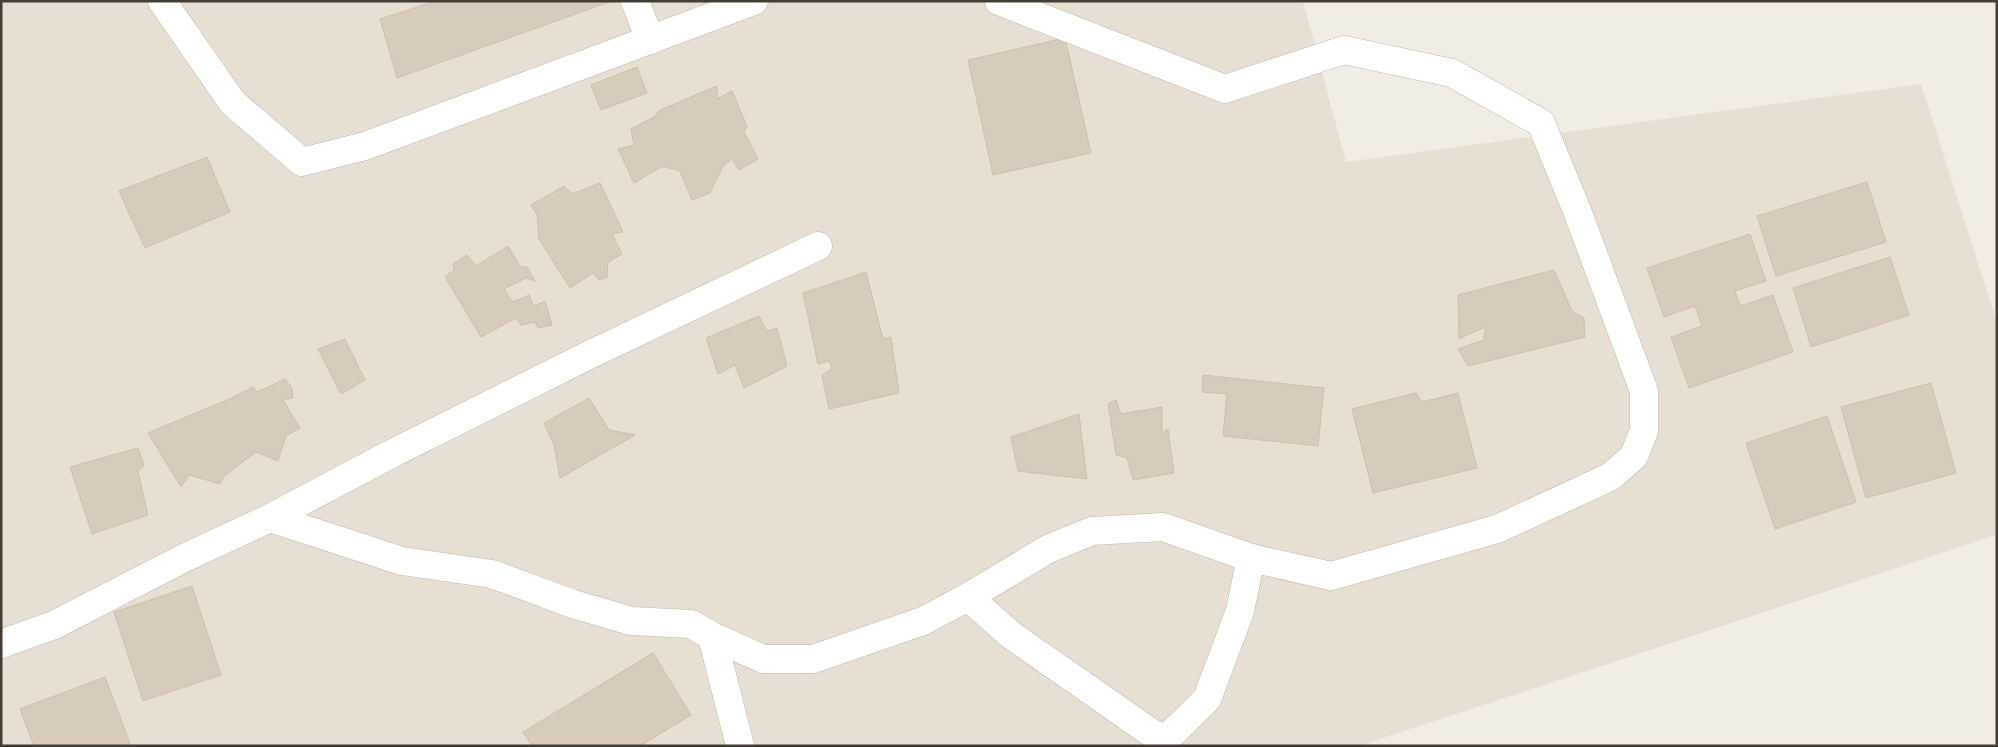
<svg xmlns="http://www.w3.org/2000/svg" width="1998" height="747" viewBox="0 0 1998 747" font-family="'PT Sans Narrow',sans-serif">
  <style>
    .residential { fill: #e7dfd1 }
    .building { fill: #d7cbbb; stroke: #cfc0ab }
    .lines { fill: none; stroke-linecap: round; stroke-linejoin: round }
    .minor-casing { stroke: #c1b8a9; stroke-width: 29 }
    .minor { stroke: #fff; stroke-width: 28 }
  </style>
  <rect width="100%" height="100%" fill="#f2ede3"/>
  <polygon class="residential" points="1,1 1303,1 1346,162 1921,84 1997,323 1997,535 1359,746 1,746"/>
  <g class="building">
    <polygon points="436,1 612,1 397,78 380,19"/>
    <polygon points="1065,38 1091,153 993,175 968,60"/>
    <polygon points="637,67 647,93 601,110 591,85"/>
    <polygon points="717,86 717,99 732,91 747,126 744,131 758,159 739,170 732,159 723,166 710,193 692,200 680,171 663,166 634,183 618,149 634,145 631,129 654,117 660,110"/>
    <polygon points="207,157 230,212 145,248 119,191"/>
    <polygon points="1867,182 1886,242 1776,276 1757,216"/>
    <polygon points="600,183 623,232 612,234 622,254 608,262 607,277 599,280 593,273 570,288 539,239 537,215 531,205 564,186 572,194"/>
    <polygon points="1750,234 1766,281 1735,291 1740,306 1773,295 1793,352 1689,388 1671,337 1702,326 1695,306 1664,317 1647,268"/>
    <polygon points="508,246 521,267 527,267 535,281 526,278 504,289 513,302 529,295 534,306 545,301 552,325 538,328 535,322 521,325 516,318 481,337 445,277 454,270 453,264 467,255 476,266"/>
    <polygon points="1890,257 1909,315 1811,347 1793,288"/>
    <polygon points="1554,270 1572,311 1584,318 1585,337 1468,366 1458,349 1484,340 1485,327 1459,339 1458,295"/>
    <polygon points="866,272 883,339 891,337 899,393 829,409 822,376 832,368 829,361 818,364 803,293"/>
    <polygon points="759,316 767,331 777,328 787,366 744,388 735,365 718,374 706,338"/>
    <polygon points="345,339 365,380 341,394 318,349"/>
    <polygon points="1203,375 1324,388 1318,446 1223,436 1227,394 1202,392"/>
    <polygon points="285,379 292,388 293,398 283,400 300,428 286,436 278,461 256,452 223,477 220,484 189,475 181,487 148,433 227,400 253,387 257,392"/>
    <polygon points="1931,383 1956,473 1866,498 1841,407"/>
    <polygon points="1416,393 1422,402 1458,393 1477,468 1373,493 1352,409"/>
    <polygon points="589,398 609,430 635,435 560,478 554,445 544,423"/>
    <polygon points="1116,400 1121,414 1162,407 1162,433 1168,429 1174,473 1133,480 1127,458 1116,455 1108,404"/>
    <polygon points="1079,414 1087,479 1018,471 1011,437"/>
    <polygon points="1827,416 1856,502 1775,529 1746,443"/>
    <polygon points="138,448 144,466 138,471 148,515 92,534 70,467"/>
    <polygon points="192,586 221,675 143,701 114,612"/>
    <polygon points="653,653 691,715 640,746 532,746 523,732"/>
    <polygon points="105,677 131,746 34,746 20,709"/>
  </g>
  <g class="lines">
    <defs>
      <g id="minor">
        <polyline points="162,1 233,103 302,162 365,146 754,1"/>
        <polyline points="635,1 650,40"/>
        <polyline points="270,518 402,561 492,574 573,604 631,621 691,624 712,636 763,659 813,659 923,621 968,597 1048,549 1092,531 1163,527 1251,558 1331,576 1497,529 1610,477 1634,456 1644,431 1644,391 1578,213 1541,123 1452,73 1344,50 1225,89 999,1"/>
        <polyline points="968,597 1011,635 1150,732 1166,740"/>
        <polyline points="712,636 740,746"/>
        <polyline points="1,644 54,625 184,558 270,518 391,454 591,354 818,246"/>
        <polyline points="1159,746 1207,699 1240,611 1251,558"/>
      </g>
    </defs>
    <use href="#minor" class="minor-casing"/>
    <use href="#minor" class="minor"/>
  </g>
  <rect width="1998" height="747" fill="none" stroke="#443d33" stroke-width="5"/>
</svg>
